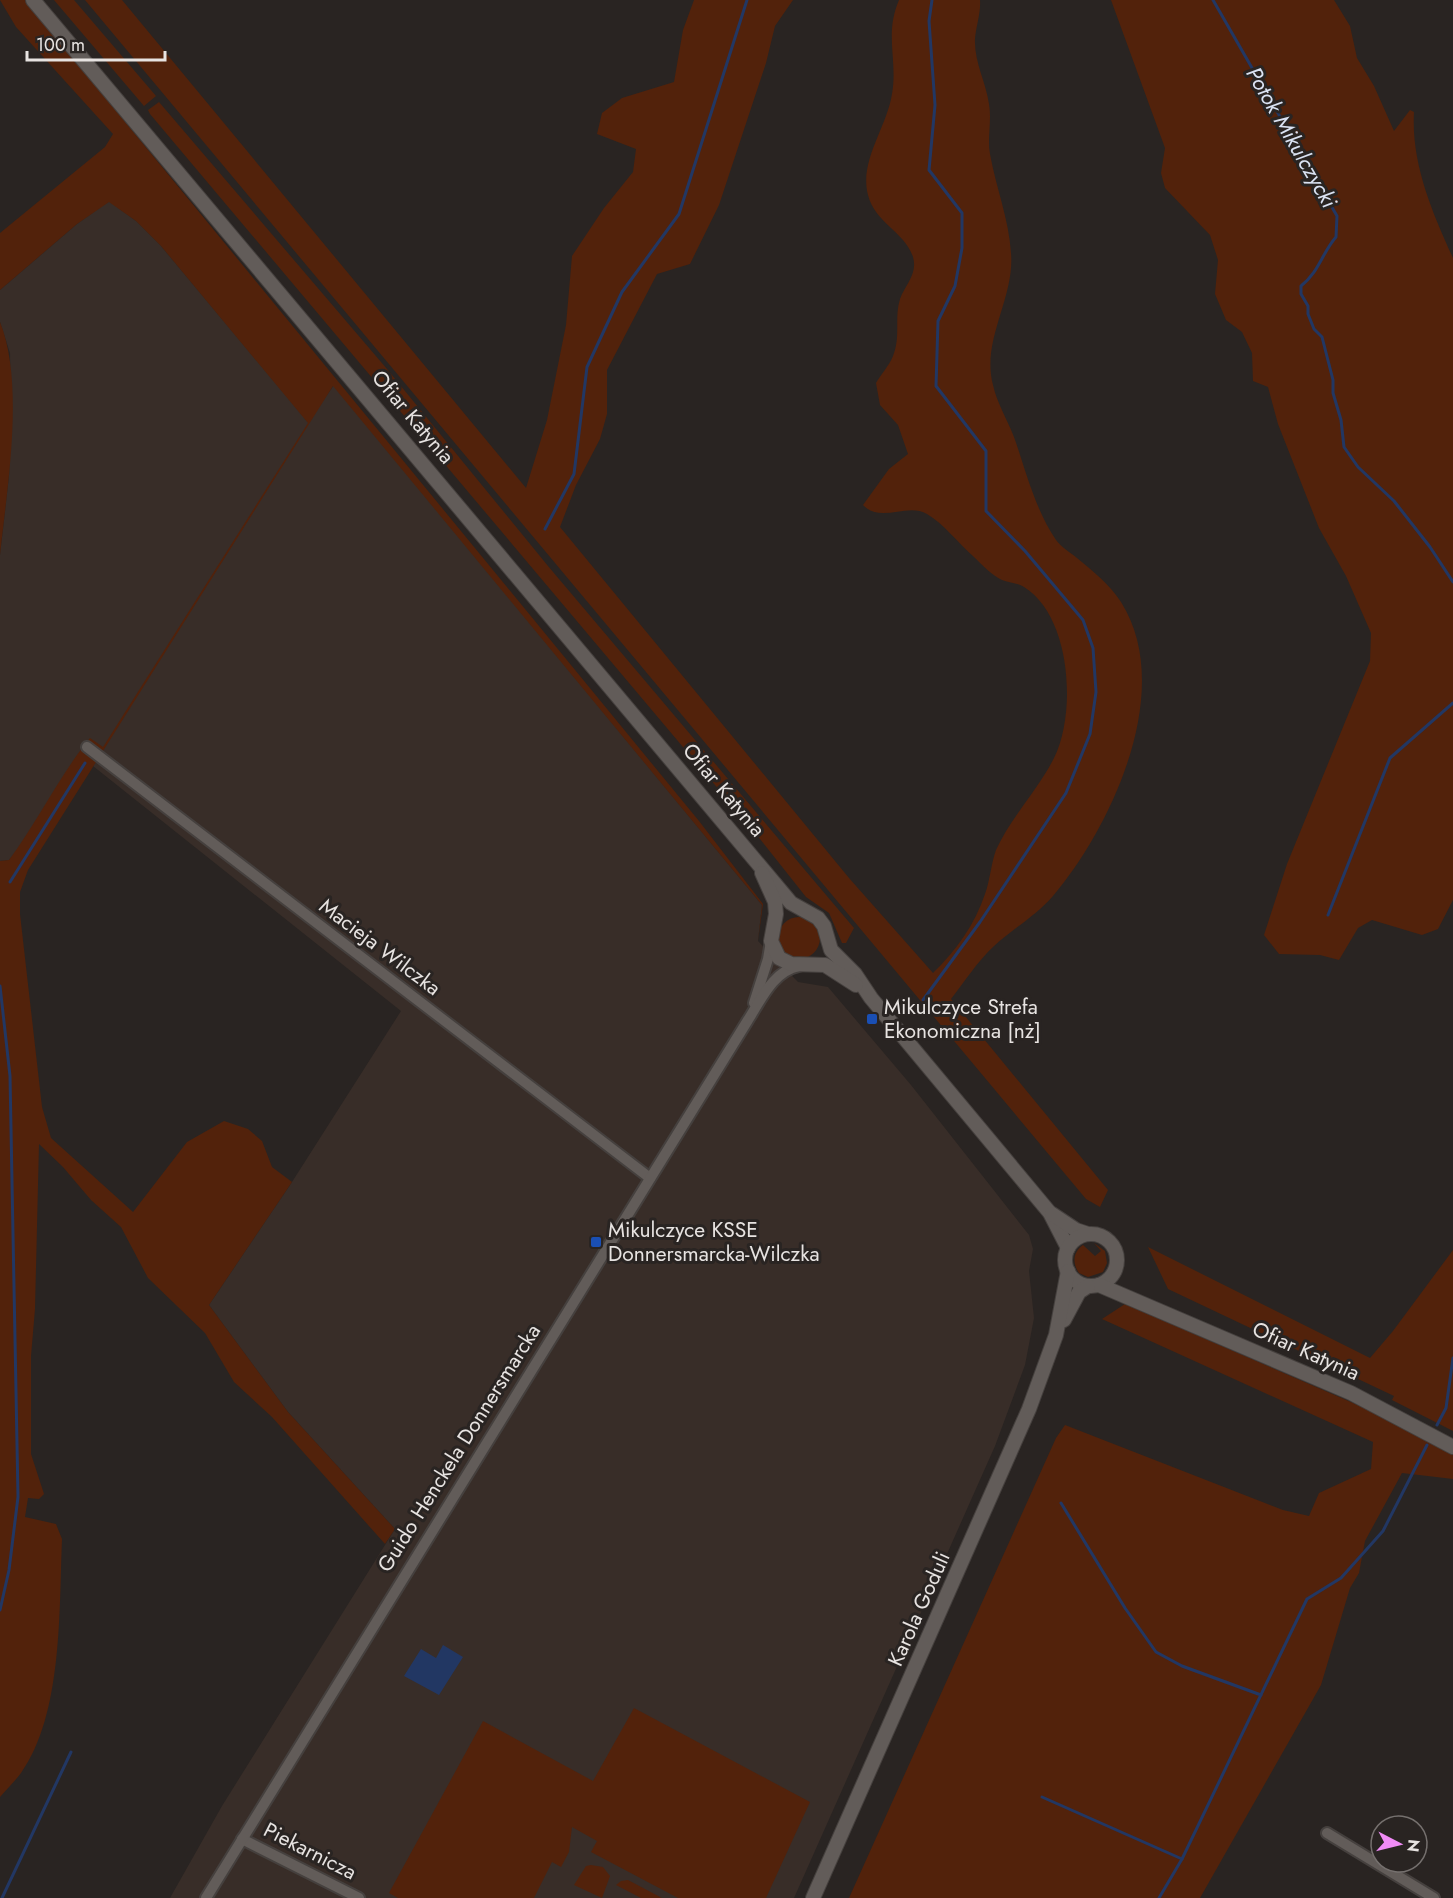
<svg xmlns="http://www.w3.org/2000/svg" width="1453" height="1898" viewBox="0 0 1453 1898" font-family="Jost,sans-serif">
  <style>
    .built { fill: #382d28 }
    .green { fill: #52220b }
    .water { fill: #223763 }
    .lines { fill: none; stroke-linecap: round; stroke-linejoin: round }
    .stream { stroke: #223763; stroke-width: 3 }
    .minor-casing { stroke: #45403e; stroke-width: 14 }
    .tertiary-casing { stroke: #45403e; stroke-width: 16 }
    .minor { stroke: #625c59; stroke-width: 10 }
    .tertiary { stroke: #625c59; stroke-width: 14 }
    .transit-dot { fill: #1a4fb4; stroke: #292422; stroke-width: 2 }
    .labels { text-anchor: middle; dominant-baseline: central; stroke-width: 6; stroke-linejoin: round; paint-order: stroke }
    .street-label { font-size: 21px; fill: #e7e3e1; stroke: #292422 }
    .poi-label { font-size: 21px; fill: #e7e3e1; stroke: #292422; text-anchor: start }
    .water-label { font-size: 22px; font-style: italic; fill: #dbe3f3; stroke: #292422 }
  </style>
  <rect width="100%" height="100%" fill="#292422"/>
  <polygon class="built" points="109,201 136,221 161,246 308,422 334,385 762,905 758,941 798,982 828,987 911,1085 1029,1235 1033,1249 1029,1271 1034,1318 1025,1365 995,1446 794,1898 170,1898 222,1806 395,1529 288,1412 209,1305 292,1182 401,1011 93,766 9,860 0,861 0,555 9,475 11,416 10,353 0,322 0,290 77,224"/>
  <g class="green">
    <path d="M0 0H25L699 821 763 904 758 941 762 905 333 386 28 870 20 892V914L42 1107 51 1138 133 1212 187 1142 224 1121 248 1129 262 1141 272 1167 292 1182 209 1305 288 1412 395 1529 385 1544 272 1417 234 1382 205 1333 148 1278 121 1227 91 1200 63 1167 39 1144 35 1309 31 1356V1454L44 1494 39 1499 28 1498 25 1517 56 1524 62 1539C59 1609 63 1714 21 1773 15 1781 7 1789 0 1797V861L9 860C38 821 59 776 90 738L103 747 308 423 161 246 136 221 109 202 77 224 0 290V233L105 147 113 134 16 27Z"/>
    <polygon points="54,0 74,0 156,96 144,106"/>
    <path d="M85 0H122L526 488 547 420 566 325 572 256 604 208 633 172 636 149 597 134 602 113 622 98 674 82 683 30 694 0H793L775 26 766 63 719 205 690 264 657 274 607 370V414L600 439 576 485 560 527 849 878 933 973C956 951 975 924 985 894 990 880 991 864 996 850 1011 817 1038 790 1054 758 1077 712 1071 616 1024 587 1018 583 1009 583 1002 580 992 575 982 565 974 557 959 544 944 524 927 514 907 502 881 524 863 505L889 469 908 454 898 425 880 405 876 383C881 374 889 366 893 356 901 336 894 319 900 299 905 285 918 274 913 257 905 232 875 223 868 195 859 161 887 127 892 94 898 60 884 35 899 0H980C981 13 976 26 975 39 974 62 986 82 989 104 992 121 987 138 990 154 996 188 1009 219 1011 253 1015 298 981 340 993 385 997 403 1007 419 1014 437 1026 471 1035 509 1056 540 1061 547 1071 553 1077 558 1093 571 1110 585 1121 602 1176 689 1112 826 1053 896 1036 916 1012 929 993 947 978 961 964 982 951 999L1108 1190 1100 1207 1086 1199Z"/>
    <path d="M1111 0H1334L1350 26 1357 58 1374 86 1394 131 1410 110 1414 112C1411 163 1432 212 1453 258V900L1438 929 1422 935 1372 920 1358 928 1339 960 1320 955 1279 954 1264 935 1287 864 1370 661 1371 633 1346 576 1319 528 1278 424 1268 387 1253 381 1252 353 1242 332 1226 320 1215 294 1218 260 1210 235 1165 188 1161 173 1165 148Z"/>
    <polygon points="159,102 387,369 548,566 854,928 846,943 842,943 829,913 806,897 752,829 150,114 148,110"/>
    <path d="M0 322C25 384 7 488 0 555Z"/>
    <circle cx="799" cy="938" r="21"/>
    <path d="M1094 1243 1105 1251 1107 1263 1103 1272 1088 1277 1079 1273C1072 1263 1073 1252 1083 1245L1095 1256 1101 1251Z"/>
    <polygon points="1148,1247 1370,1358 1393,1331 1453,1250 1453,1431 1392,1400 1394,1396 1168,1289"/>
    <polygon points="1125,1304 1383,1416 1453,1452 1453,1479 1402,1473 1365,1541 1359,1573 1350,1588 1321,1685 1200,1898 849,1898 1056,1438 1065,1425 1283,1510 1309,1516 1319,1493 1371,1469 1373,1442 1102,1319"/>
    <polygon points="634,1708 810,1802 766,1898 678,1898 591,1852 597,1841 572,1827 569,1852 561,1867 552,1862 534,1898 398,1898 389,1893 483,1721 593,1781"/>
    <polygon points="591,1865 603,1867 610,1876 602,1898 574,1885 586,1866"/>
    <polygon points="628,1880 662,1898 641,1898 616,1885 621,1881"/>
  </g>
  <polygon class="water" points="443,1645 463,1657 439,1695 404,1676 421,1649 436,1658"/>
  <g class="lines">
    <g class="stream">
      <path d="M1213 0 1337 216 1336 237C1322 253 1319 272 1301 286V294L1308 306V314L1314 329 1322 337 1333 380V393L1341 420 1344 447 1358 467 1394 501 1430 547 1453 582"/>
      <polyline points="545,529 574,474 587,367 622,292 679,214 747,0"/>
      <polyline points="10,882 85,763"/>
      <polyline points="1328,915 1390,758 1453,703"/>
      <polyline points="0,986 10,1076 18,1497 9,1570 0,1610"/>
      <polyline points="923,1000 980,922 1066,793 1090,734 1096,692 1093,648 1083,620 1025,551 986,511 986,451 936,386 938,321 955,286 962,248 962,213 929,170 935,105 929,21 932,0"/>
      <polyline points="1437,1425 1446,1408 1453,1358"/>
      <polyline points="1061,1503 1125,1608 1156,1652 1182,1666 1261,1695"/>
      <polyline points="1042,1797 1182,1859"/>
      <polyline points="2,1898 71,1752"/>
      <polyline points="1159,1898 1182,1859 1307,1599 1341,1578 1383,1531 1427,1445"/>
    </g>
    <defs>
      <g id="minor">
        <polyline points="87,747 650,1178"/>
        <polyline points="754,1003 768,959 771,941"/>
        <polyline points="1327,1833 1434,1898"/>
        <polyline points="242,1839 359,1898"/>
        <path d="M206 1898 748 1020C761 1000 773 971 799 966"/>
      </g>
      <g id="tertiary">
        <polyline points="33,0 791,903 818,918 824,926 831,950 855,974 871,998 1050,1213 1068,1248"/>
        <polyline points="762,873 775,902 776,914 771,941 779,958 791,964 825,965 856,985"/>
        <polyline points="1052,1214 1076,1230 1088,1234"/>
        <circle cx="1091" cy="1260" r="26"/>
        <polyline points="1099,1285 1351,1393 1453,1447"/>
        <polyline points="1064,1320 1079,1292 1088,1286"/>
        <polyline points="813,1898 1029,1409 1056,1335 1068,1271"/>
      </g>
    </defs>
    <use href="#minor" class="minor-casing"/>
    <use href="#tertiary" class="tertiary-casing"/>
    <use href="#minor" class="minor"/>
    <use href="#tertiary" class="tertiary"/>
  </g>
  <g class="transit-dot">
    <rect x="866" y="1013" width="12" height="12" rx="3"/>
    <rect x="590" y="1236" width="12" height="12" rx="3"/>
  </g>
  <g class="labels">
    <g class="street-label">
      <text transform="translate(413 417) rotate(50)">Ofiar Katynia</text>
      <text transform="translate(724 790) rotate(50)">Ofiar Katynia</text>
      <text transform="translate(380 947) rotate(37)">Macieja Wilczka</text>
      <text transform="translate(1306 1351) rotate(24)">Ofiar Katynia</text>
      <text transform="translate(459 1448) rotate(-58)">Guido Henckela Donnersmarcka</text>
      <text transform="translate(919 1609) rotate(-66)">Karola Goduli</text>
      <text transform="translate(310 1851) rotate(27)">Piekarnicza</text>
    </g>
    <g class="poi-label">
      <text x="884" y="1007">Mikulczyce Strefa<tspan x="884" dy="24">Ekonomiczna [nż]</tspan></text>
      <text x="608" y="1230">Mikulczyce KSSE<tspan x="608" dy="24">Donnersmarcka-Wilczka</tspan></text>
    </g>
    <g class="water-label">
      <text transform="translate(1292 137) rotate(60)">Potok Mikulczycki</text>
    </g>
  </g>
  <g transform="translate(1399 1844) rotate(97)"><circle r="28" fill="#292422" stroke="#75706e" stroke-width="1.5"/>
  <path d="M0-4.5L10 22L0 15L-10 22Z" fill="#f08bf6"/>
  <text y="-9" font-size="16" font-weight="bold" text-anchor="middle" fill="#e7e3e1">N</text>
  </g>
  <path d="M27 51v9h138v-9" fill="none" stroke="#e7e3e1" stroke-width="3"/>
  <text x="36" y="51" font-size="18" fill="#e7e3e1" stroke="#292422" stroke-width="4.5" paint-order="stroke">100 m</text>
</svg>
